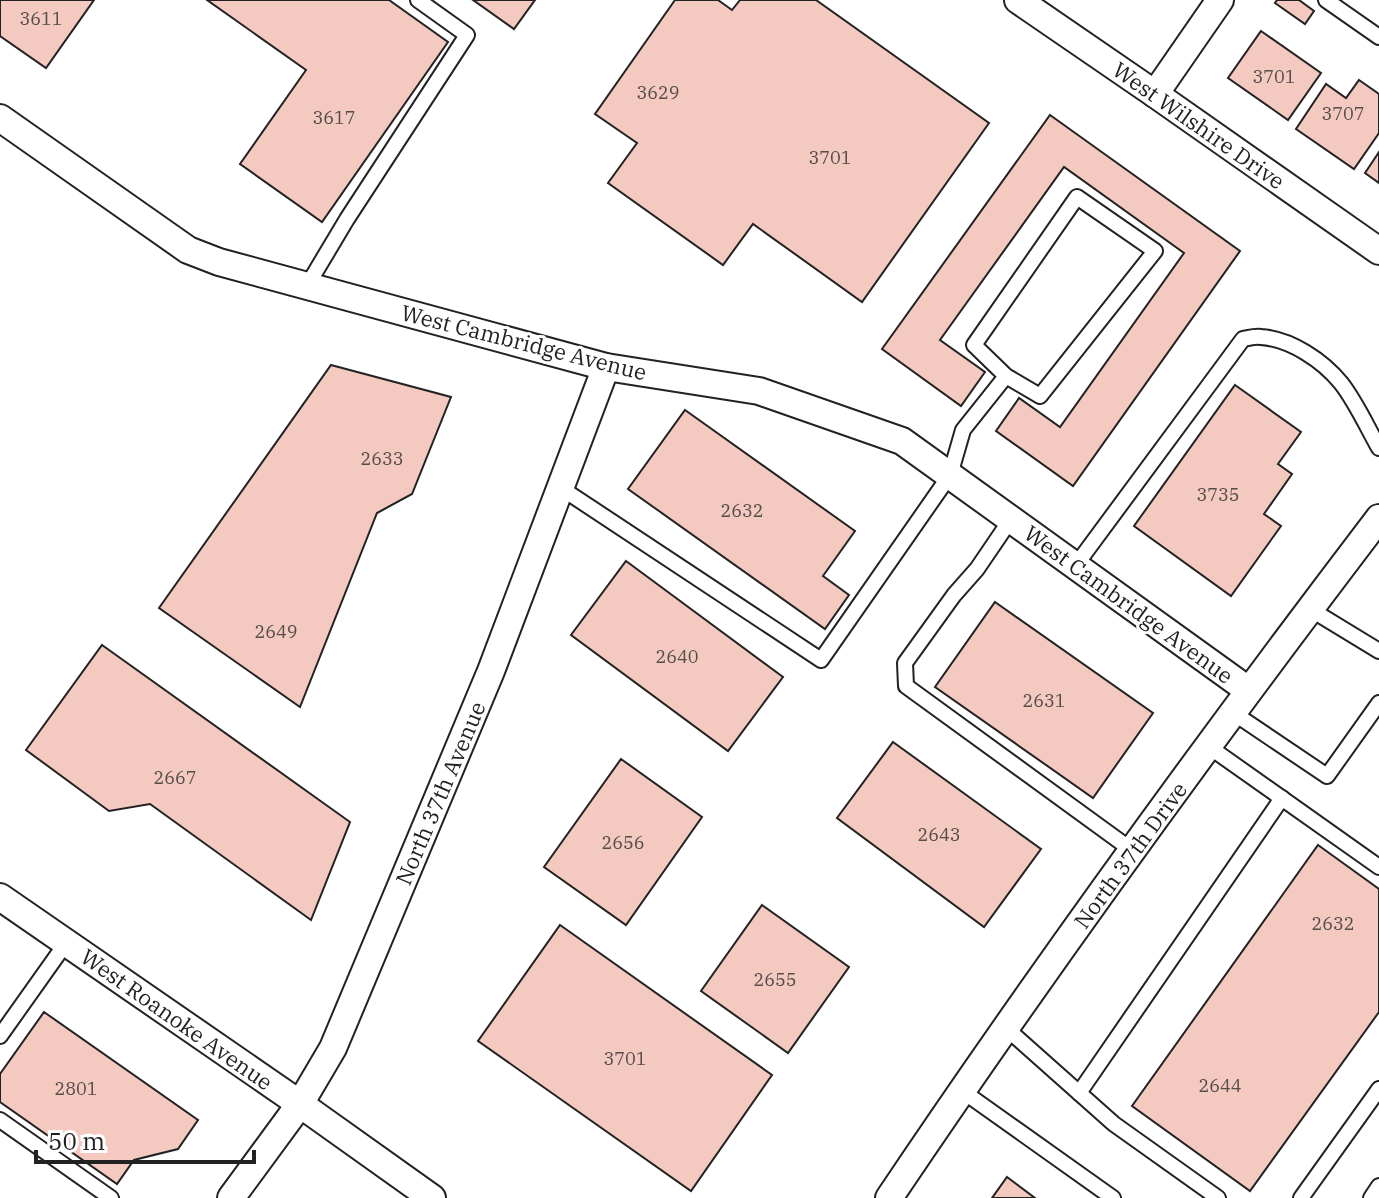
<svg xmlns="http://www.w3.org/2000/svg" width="1379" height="1198" viewBox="0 0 1379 1198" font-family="'IBM Plex Serif',serif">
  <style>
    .building { fill: #f3c9c0; stroke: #222; stroke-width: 2 }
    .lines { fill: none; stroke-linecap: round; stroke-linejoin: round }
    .lane-casing { stroke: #222; stroke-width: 18 }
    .street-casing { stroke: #222; stroke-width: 30 }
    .lane { stroke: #fff; stroke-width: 14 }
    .street { stroke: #fff; stroke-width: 26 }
    .labels { text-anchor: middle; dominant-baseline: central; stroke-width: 6; stroke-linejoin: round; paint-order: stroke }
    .number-label { font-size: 18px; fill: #564c4a }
    .street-label { font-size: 22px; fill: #222; stroke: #fff }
  </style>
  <rect width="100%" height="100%" fill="#fff"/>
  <g class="building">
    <polygon points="0,0 94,0 46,68 0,36"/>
    <polygon points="207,0 389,0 448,42 322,222 240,164 306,70"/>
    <polygon points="473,0 535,0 514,29"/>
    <polygon points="675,0 718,0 732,10 740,0 816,0 989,123 862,302 753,224 723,265 608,183 637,143 595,114"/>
    <polygon points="1277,0 1299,0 1314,11 1305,24 1275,3"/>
    <polygon points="1261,31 1321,73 1288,120 1228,78"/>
    <polygon points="1359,80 1379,94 1379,133 1354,169 1296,129 1326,84 1346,98"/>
    <polygon points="1050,115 1240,251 1073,486 996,431 1019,398 1060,427 1184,253 1064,167 940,340 985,372 961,406 882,349"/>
    <polygon points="1379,152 1379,183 1365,173"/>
    <polygon points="331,365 451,397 412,494 377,513 300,707 159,608"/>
    <polygon points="1235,385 1301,432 1278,464 1292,474 1264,514 1281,526 1231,596 1134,526"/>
    <polygon points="685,410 855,531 823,576 849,595 825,629 628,489"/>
    <polygon points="626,561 783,677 728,751 571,635"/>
    <polygon points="995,602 1153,713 1093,798 935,687"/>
    <polygon points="102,645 350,822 311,920 150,804 109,811 26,750"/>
    <polygon points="893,742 1041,849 984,927 837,818"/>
    <polygon points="621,759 702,817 626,925 544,867"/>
    <polygon points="1318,845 1379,889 1379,1012 1250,1191 1132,1106"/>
    <polygon points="762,905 849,967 788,1053 701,991"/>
    <polygon points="560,925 772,1075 691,1191 478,1041"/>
    <polygon points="44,1012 198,1120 178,1149 134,1160 117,1184 0,1102 0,1074"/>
    <polygon points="1007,1177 1035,1198 992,1198"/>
  </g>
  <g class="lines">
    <defs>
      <g id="lane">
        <polyline points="1326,0 1379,37"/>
        <polyline points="307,286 347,219 467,35 418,0"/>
        <polyline points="561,488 821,660 950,475 963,430 1006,376 1040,396 1155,251 1077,197 974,345 1006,376"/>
        <polyline points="1011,519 977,569 954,595 905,663 906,686 1133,851"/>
        <path d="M1076 565 1243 339C1249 338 1255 336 1261 337 1291 339 1323 361 1341 383 1356 402 1367 427 1379 448"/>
        <polyline points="1310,609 1379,651"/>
        <polyline points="1232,712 1327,776 1379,703"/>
        <polyline points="1208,746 1379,867"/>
        <polyline points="1006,1028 1114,1124 1218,1198"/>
        <polyline points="0,1036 66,943"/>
        <polyline points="961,1090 1113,1198"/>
        <polyline points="1079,1093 1282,798"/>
        <polyline points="0,1120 111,1198"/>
        <polyline points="1301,1198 1379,1089"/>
        <polyline points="1371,1198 1379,1186"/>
      </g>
      <g id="street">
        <polyline points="1018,0 1155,94 1379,251"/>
        <polyline points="1155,94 1220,0"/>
        <polyline points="0,118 188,250 219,262 606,367 759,391 902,441 1248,690"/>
        <polyline points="0,897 300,1104 432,1198"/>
        <polyline points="231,1198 300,1104 333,1048 491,671 606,367"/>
        <path d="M889 1198C1045 966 1210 740 1379 518"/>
      </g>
    </defs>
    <use href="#lane" class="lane-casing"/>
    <use href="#street" class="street-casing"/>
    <use href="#lane" class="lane"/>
    <use href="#street" class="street"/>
  </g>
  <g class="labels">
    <g class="number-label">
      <text x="41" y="18">3611</text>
      <text x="1274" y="76">3701</text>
      <text x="658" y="92">3629</text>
      <text x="1343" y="113">3707</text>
      <text x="334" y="117">3617</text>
      <text x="830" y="157">3701</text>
      <text x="382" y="458">2633</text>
      <text x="1218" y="494">3735</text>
      <text x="742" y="510">2632</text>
      <text x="276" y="631">2649</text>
      <text x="677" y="656">2640</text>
      <text x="1044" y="700">2631</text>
      <text x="175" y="777">2667</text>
      <text x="939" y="834">2643</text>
      <text x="623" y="842">2656</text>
      <text x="1333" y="923">2632</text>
      <text x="775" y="979">2655</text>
      <text x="625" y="1058">3701</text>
      <text x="1220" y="1085">2644</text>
      <text x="76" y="1088">2801</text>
    </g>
    <g class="street-label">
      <text transform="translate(1199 125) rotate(35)">West Wilshire Drive</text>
      <text transform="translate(524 342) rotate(14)">West Cambridge Avenue</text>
      <text transform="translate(1129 604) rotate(36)">West Cambridge Avenue</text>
      <text transform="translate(440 793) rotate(-67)">North 37th Avenue</text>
      <text transform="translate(1130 855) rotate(-54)">North 37th Drive</text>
      <text transform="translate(177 1019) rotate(35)">West Roanoke Avenue</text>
    </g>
  </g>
  <path d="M36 1150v12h218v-12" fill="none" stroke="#222222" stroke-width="4"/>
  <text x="48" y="1150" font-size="24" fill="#222222" stroke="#ffffff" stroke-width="6" paint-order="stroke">50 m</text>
</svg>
